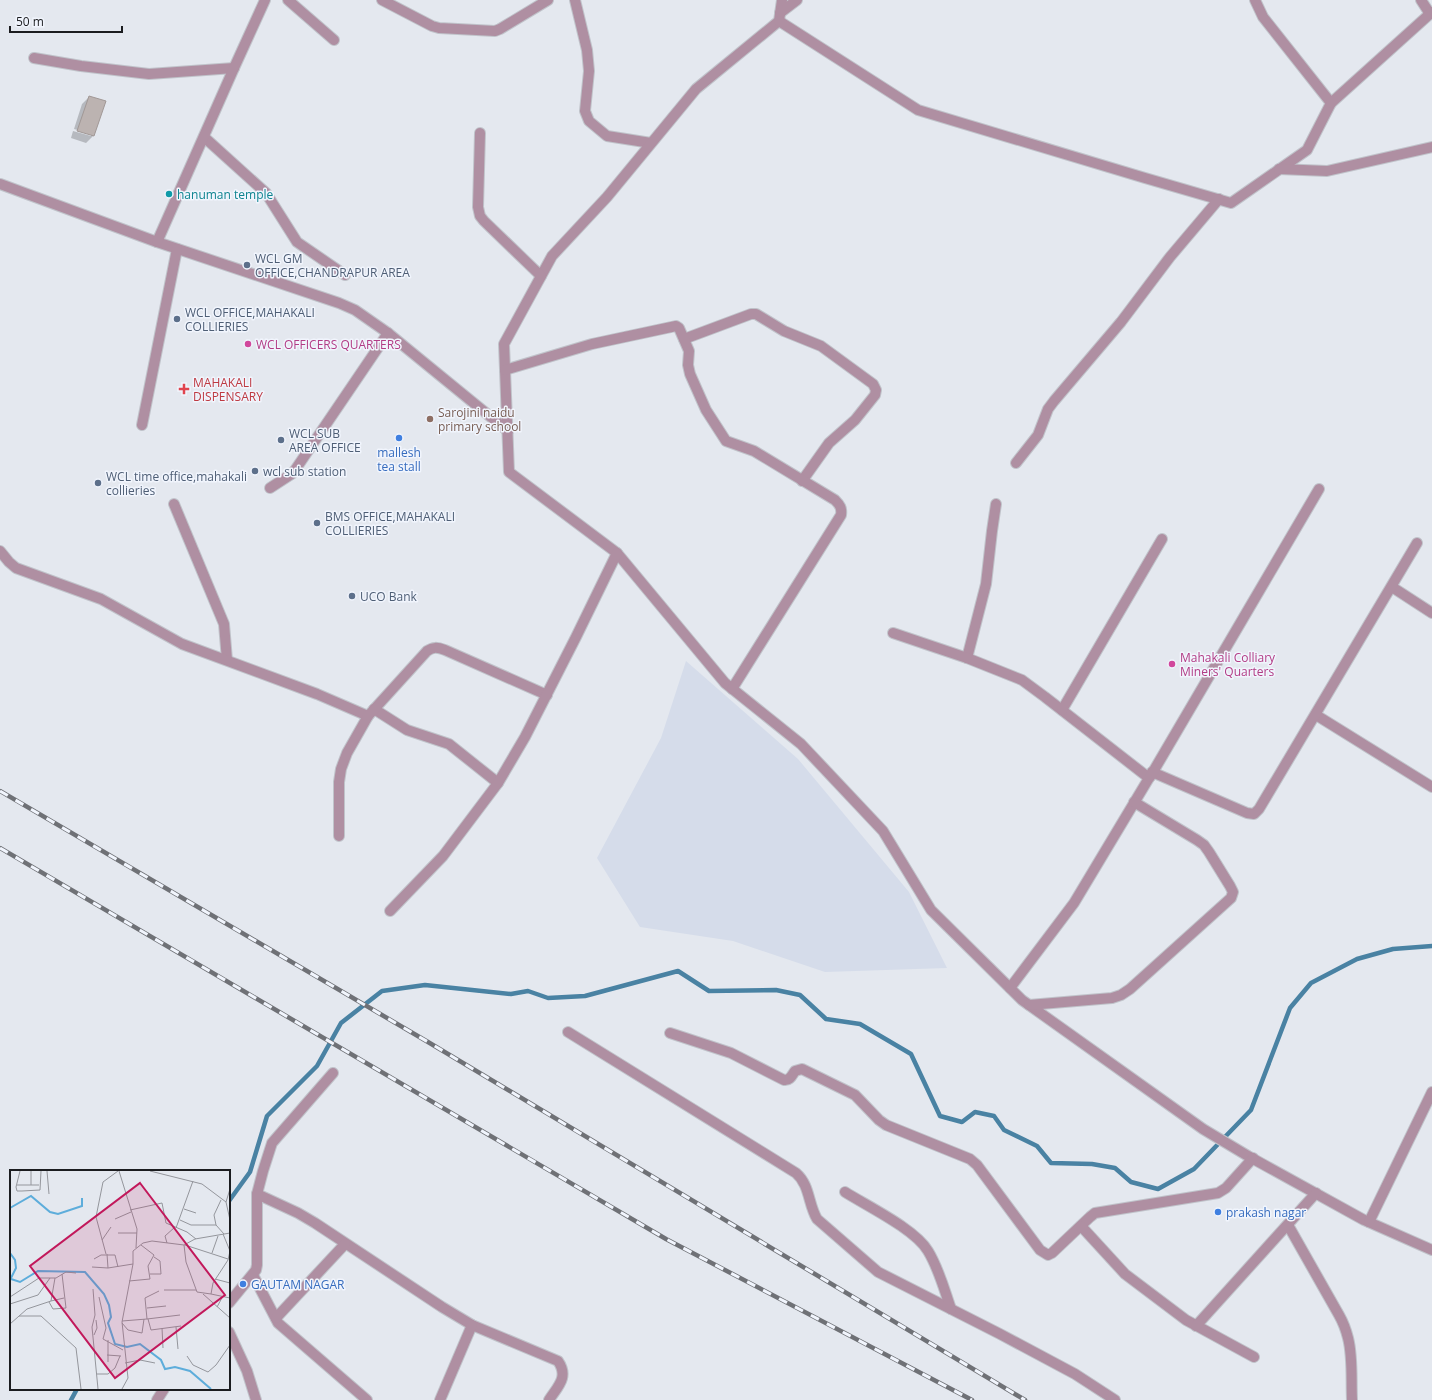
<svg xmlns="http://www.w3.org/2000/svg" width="1432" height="1400" viewBox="0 0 1432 1400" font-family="'Open Sans',sans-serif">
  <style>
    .built { fill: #d5dcea }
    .shadow { fill: #0003 }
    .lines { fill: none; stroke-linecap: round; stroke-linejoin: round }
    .stream { stroke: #4982a3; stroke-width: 4.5 }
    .building { fill: #bcb3b1; stroke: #a19896 }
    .minor-casing { stroke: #c0c3ca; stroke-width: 12 }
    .minor { stroke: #af8fa2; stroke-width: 10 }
    .rail-casing { stroke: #6f7176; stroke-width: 4.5 }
    .rail { stroke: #f1f5fd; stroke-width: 3; stroke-dasharray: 9; stroke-linecap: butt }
    .culture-dot { fill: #0f9aa8; stroke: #f1f5fd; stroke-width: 1.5 }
    .service-dot { fill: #5c6f8a; stroke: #f1f5fd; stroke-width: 1.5 }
    .hotel-dot { fill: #d1479c; stroke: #f1f5fd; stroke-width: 1.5 }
    .health-dot { fill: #e0444e; stroke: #f1f5fd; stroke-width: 1.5 }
    .education-dot { fill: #8d6e63; stroke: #f1f5fd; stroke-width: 1.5 }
    .shop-dot { fill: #3f7fe0; stroke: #f1f5fd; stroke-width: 1.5 }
    .labels { text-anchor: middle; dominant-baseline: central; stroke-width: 3; stroke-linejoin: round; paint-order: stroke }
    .culture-label { font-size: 12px; fill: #0d838f; stroke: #f1f5fd; text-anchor: start }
    .service-label { font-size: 12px; fill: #4e5e75; stroke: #f1f5fd; text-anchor: start }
    .hotel-label { font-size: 12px; fill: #b23c85; stroke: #f1f5fd; text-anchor: start }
    .health-label { font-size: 12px; fill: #be3a42; stroke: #f1f5fd; text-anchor: start }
    .education-label { font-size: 12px; fill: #785e54; stroke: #f1f5fd; text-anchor: start }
    .shop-label { font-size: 12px; fill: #366cbe; stroke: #f1f5fd; text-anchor: start }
    .inset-river { fill: none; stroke: #5daddb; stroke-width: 2 }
    .inset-road { fill: none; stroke: #94969c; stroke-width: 1 }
    .view { fill: #c2185b; fill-opacity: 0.15; stroke: #c2185b; stroke-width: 2 }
    .inset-edge { fill: none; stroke: #1b1c1f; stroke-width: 2 }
  </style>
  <rect width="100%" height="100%" fill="#e4e8ef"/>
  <polygon class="built" points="686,661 798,759 909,892 947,968 825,972 733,941 640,927 597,858 661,738"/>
  <polygon class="shadow" points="89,97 104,102 93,136 86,143 71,138 73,131 91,136 91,134 74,129 82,104"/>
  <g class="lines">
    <g class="stream">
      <polyline points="229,1201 250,1172 267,1116 317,1066 341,1023 382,991 425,985 511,994 528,991 548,998 585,996 678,971 709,991 776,990 800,995 826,1019 860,1024 911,1054 940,1116 962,1122 975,1112 994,1116 1004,1130 1037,1146 1051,1163 1092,1164 1115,1168 1131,1182 1158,1189 1194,1169 1251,1110 1290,1008 1311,983 1357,959 1393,949 1432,946"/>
      <polyline points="71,1400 77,1389"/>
    </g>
  </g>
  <polygon class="building" points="89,96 106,101 94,136 77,131"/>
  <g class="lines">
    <defs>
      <g id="minor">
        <polyline points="288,0 334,40"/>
        <polyline points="382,0 432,26 439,28 495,31 500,29 548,0"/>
        <polyline points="575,0 587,50 589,71 585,111 589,121 607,136 651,143"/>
        <polyline points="782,0 779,21 696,89 607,197 552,256 504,344 509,472 617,553 725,683 801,744 883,831 931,910 1022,1000 1203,1129 1248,1156 1364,1220 1432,1250"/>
        <polyline points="1421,0 1430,14"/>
        <polyline points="780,13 797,0"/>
        <polyline points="779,21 918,110 1145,178 1231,203 1307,150 1331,103 1263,17 1255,0"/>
        <polyline points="34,58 81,66 149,74 234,68"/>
        <polyline points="1331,103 1432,12"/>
        <polyline points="480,133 478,207 480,216 484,221 541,276"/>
        <polyline points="204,137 266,193 297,242 345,275"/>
        <polyline points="1279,169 1327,171 1432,147"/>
        <polyline points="0,184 157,242 339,303 355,310 388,333 508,431"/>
        <polyline points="157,242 234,68 265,0"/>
        <polyline points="684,339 751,314 756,314 784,331 821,346 873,384 876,390 875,395 855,420 829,443 802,481"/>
        <path d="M505 370 592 344 676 326 679 328 689 351 688 365 690 374 706 410 726 441 754 451 835 500C840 505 842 508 841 515L732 689"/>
        <polyline points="142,425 177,249"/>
        <polyline points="1016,463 1038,435 1048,409 1054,401 1121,322 1170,257 1219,199"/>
        <polyline points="270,488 293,473 388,333"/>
        <polyline points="174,504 224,624 227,660"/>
        <polyline points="996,504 992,531 986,584 967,658 1022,680 1045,697 1149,778 1074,903 1010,988"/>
        <polyline points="0,551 9,562 16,568 101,599 182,644 317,694 368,716"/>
        <polyline points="1392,587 1432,613"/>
        <polyline points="893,633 967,658"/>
        <polyline points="374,709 407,730 449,744 498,783"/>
        <polyline points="1062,710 1162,539"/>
        <polyline points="1316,715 1432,787"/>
        <polyline points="1152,772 1247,813 1254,814 1259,809 1417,543"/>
        <polyline points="1150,777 1319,489"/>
        <path d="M339 836V782L341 769 347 753 368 716 427 651C433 647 437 647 445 650L547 695"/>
        <polyline points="390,911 443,856 498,783 525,737 576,637 617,553"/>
        <polyline points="1029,1005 1112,998 1121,995 1130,989 1231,898 1233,892 1230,886 1209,852 1204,845 1197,840 1134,802"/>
        <path d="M568 1032 796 1173C810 1185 808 1204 817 1219L878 1272 1000 1334 1075 1374 1115 1400"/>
        <path d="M670 1033 731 1053 784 1080C790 1081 792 1075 795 1071L802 1069 855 1095 879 1120 886 1125 970 1159 977 1165 1040 1250 1048 1255 1052 1253 1090 1217 1095 1213 1218 1193 1226 1188 1253 1158"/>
        <path d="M845 1192C867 1206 915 1229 928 1251 939 1269 944 1289 951 1309"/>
        <path d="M257 1194 298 1213 315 1223 442 1307 472 1325 558 1361C569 1377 558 1386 549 1400"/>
        <polyline points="1369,1222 1432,1092"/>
        <path d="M1288 1225 1339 1315C1343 1322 1346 1330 1348 1338 1353 1357 1351 1380 1352 1400"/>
        <polyline points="1081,1226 1125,1274 1186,1320 1254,1357"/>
        <polyline points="253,1275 278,1323 367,1400"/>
        <polyline points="229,1303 256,1270 257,1265 257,1194 263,1171 272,1143 333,1073"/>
        <polyline points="276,1318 345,1244"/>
        <polyline points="1196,1326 1316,1193"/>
        <polyline points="229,1332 247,1371 256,1400"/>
        <polyline points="157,1400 164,1389"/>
        <polyline points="440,1400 472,1325"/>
      </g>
    </defs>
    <use href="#minor" class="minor-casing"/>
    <use href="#minor" class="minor"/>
    <defs>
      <g id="rail">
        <polyline points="0,791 428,1042 1025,1400"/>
        <polyline points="0,848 666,1239 972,1400"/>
      </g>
    </defs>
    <use href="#rail" class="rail-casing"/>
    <use href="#rail" class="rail"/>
  </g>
  <circle class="culture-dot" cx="169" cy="194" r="4"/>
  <g class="service-dot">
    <circle cx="247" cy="265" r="4"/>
    <circle cx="177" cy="319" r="4"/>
    <circle cx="281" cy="440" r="4"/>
    <circle cx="255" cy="471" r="4"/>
    <circle cx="98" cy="483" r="4"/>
    <circle cx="317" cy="523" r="4"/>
    <circle cx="352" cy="596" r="4"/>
  </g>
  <g class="hotel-dot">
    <circle cx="248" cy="344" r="4"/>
    <circle cx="1172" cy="664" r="4"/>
  </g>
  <path class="health-dot" d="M182 383h4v4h4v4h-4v4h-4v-4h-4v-4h4z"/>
  <circle class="education-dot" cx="430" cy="419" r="4"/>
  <g class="shop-dot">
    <circle cx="399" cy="438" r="4"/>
    <circle cx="1218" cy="1212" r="4"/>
    <circle cx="243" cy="1284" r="4"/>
  </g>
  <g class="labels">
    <g class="culture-label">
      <text x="177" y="194">hanuman temple</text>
    </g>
    <g class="service-label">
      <text x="255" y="258">WCL GM<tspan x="255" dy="14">OFFICE,CHANDRAPUR AREA</tspan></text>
      <text x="185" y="312">WCL OFFICE,MAHAKALI<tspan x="185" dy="14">COLLIERIES</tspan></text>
      <text x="289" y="433">WCL SUB<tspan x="289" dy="14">AREA OFFICE</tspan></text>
      <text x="263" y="471">wcl sub station</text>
      <text x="106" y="476">WCL time office,mahakali<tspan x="106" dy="14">collieries</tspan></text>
      <text x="325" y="516">BMS OFFICE,MAHAKALI<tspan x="325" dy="14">COLLIERIES</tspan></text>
      <text x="360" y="596">UCO Bank</text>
    </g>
    <g class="hotel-label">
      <text x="256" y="344">WCL OFFICERS QUARTERS</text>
      <text x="1180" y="657">Mahakali Colliary<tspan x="1180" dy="14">Miners' Quarters</tspan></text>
    </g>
    <g class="health-label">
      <text x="193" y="382">MAHAKALI<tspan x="193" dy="14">DISPENSARY</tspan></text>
    </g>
    <g class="education-label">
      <text x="438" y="412">Sarojini naidu<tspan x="438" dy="14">primary school</tspan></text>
    </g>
    <g class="shop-label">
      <text x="399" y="452" text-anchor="middle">mallesh<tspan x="399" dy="14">tea stall</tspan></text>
      <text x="1226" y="1212">prakash nagar</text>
      <text x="251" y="1284">GAUTAM NAGAR</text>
    </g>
  </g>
  <g transform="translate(10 1170)">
    <rect width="220" height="220" fill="#e4e8ef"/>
    <path class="inset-river" d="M0 38 21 26 40 42 48 44 72 36V28M0 83 5 90 6 98 0 110M1 109 10 112 28 101 75 102 94 124 99 135 101 147 98 153 105 174 117 177 130 174 151 190 155 199 165 197 180 201 201 219"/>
    <path class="inset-road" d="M10 1 6 17 7 21H12L30 20 31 1M37 1 39 24M109 1 127 59 126 78M140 1 192 14 216 32M7 15H29M21 15V1M220 19 216 32 220 50M174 39 186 43M120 40 152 33 156 53 177 62 186 69M105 49 121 42M170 50 181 55H206L214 64M206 55 204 45 211 30M166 58 183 11M108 63H127M92 70 101 57M157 73 155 66 165 57M174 75 176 92 187 122 201 124 203 113 218 90 220 81 213 64M175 75 218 89M202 83 208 66M96 84 86 47 93 12 108 1M97 84 98 98M84 89 91 85H105L108 97M82 97 98 98 123 94M140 104H151L150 91 144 87M205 109 220 113M119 111 140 109 138 96 144 85 131 75M83 119 85 145 82 157 88 219M154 120H186M193 124 220 148M201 124 220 128M0 127 29 108H46L56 102 66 103M89 127 96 158 93 169 113 180M41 131 54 128M39 132 43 139 56 138 52 104M0 134 28 125 40 108M207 137 213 126M137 138 156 136M9 146H31L66 178 71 219M137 149 170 145M138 149 141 160 171 156M112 151 137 149 135 128 149 121M112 153 118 160 132 163 134 149M0 154 17 139 41 131 45 108M166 157 168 179M152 158 153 178M84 165 87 158 86 150M97 185 111 186M177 186 183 195 198 202 206 195 220 175M98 192V170M115 193 130 190 145 193M87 204H98L105 198 110 186M112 219 118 208 112 152 123 94V81L133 73 142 71 174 75 185 69 220 63"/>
    <path class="view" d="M130 13 215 125 105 208 20 96Z"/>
    <rect width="220" height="220" class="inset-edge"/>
  </g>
  <path d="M10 26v6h112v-6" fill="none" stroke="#1b1c1f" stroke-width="2"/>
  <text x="16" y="26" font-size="12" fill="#1b1c1f" stroke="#f1f5fd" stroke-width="3" paint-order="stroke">50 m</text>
</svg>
